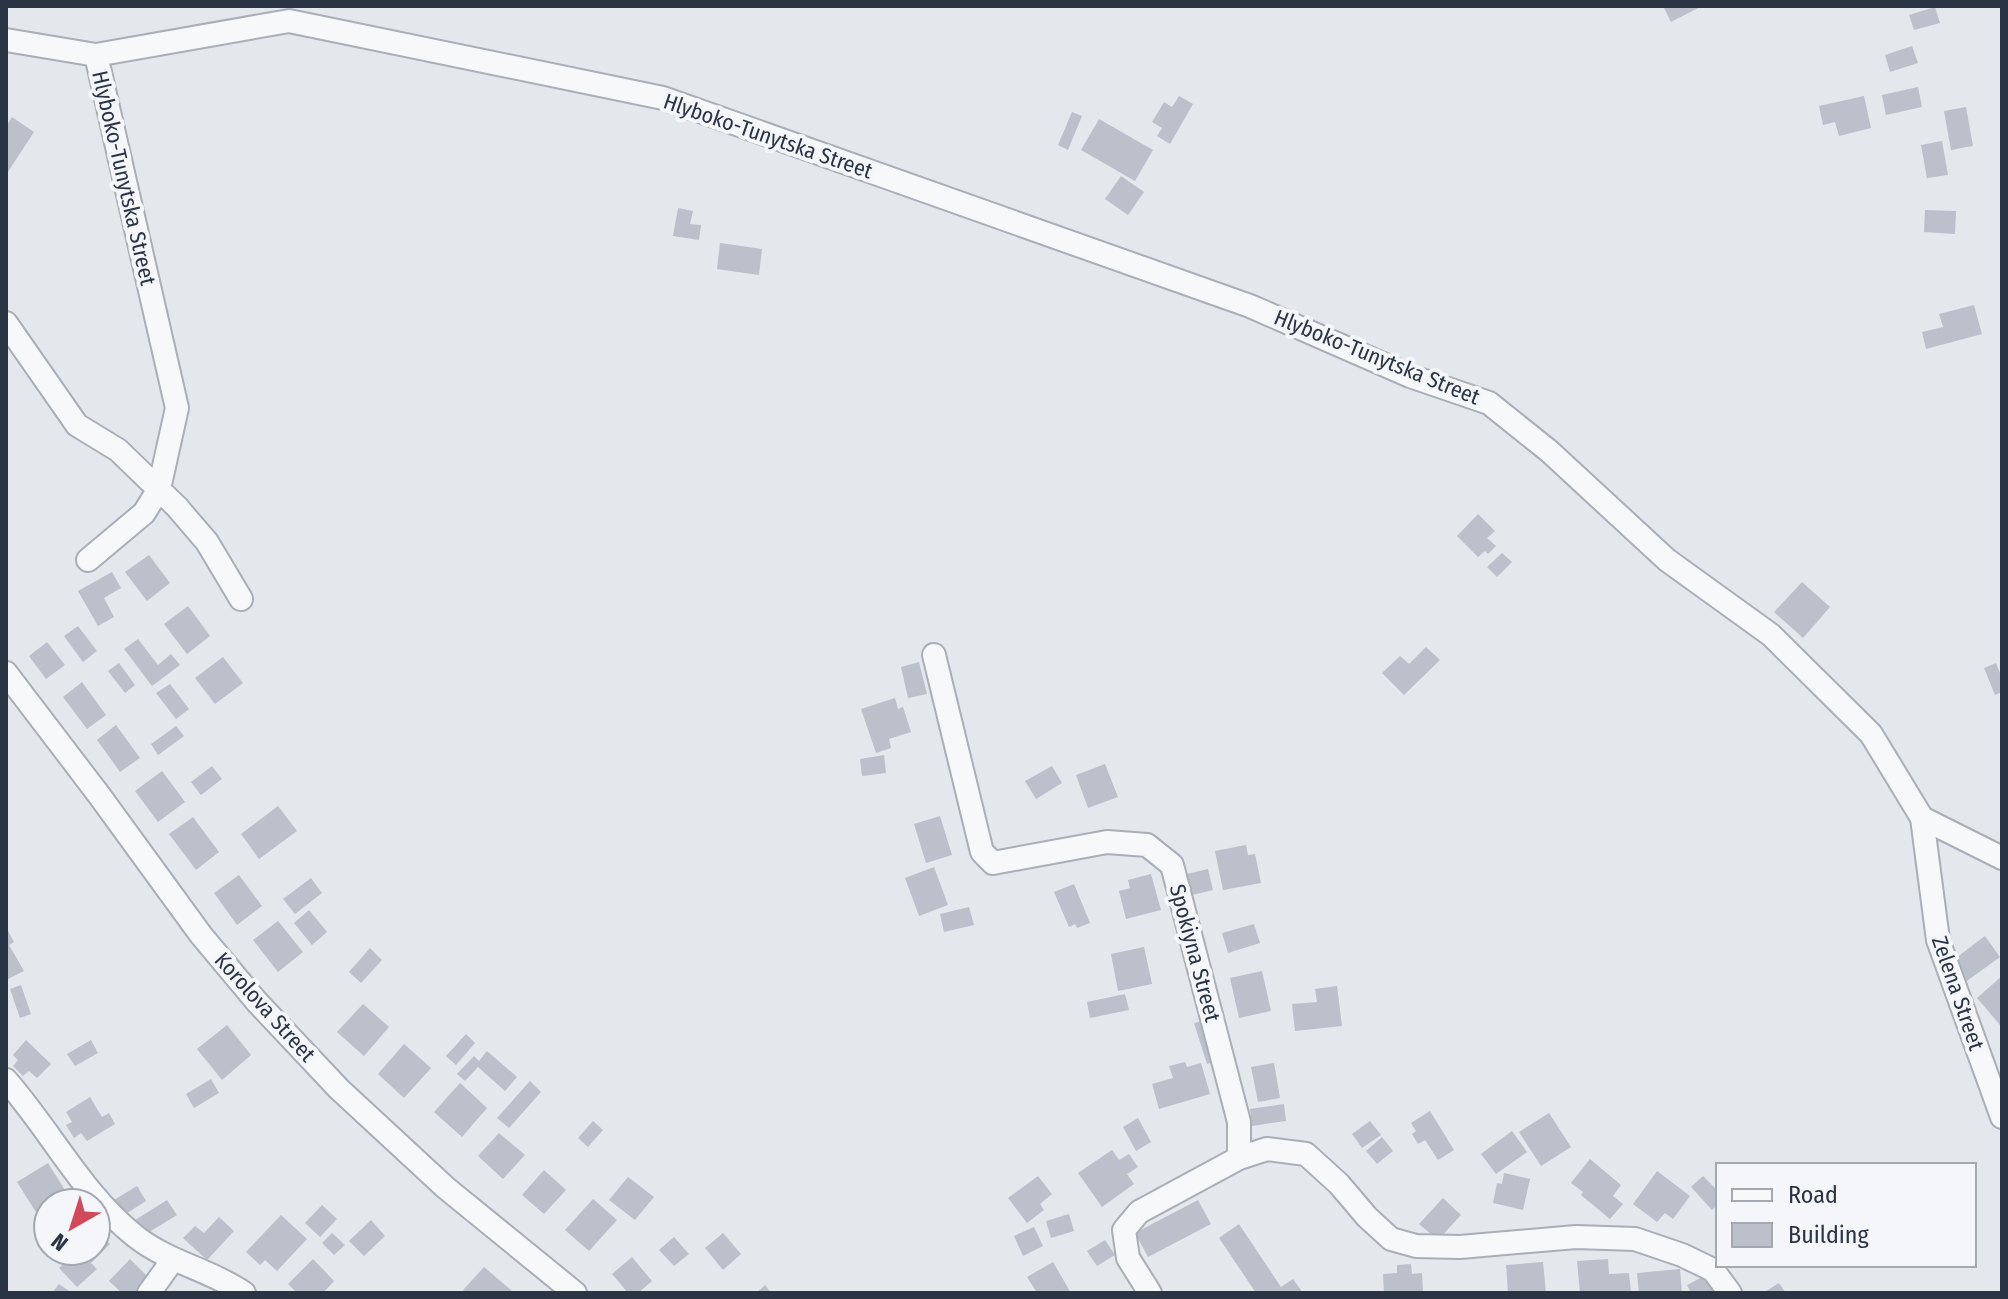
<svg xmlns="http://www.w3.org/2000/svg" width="2008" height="1299" viewBox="0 0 2008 1299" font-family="'Fira Sans Condensed',sans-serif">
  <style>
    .building { fill: #bbc0ca }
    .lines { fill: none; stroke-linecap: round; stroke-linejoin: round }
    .minor-casing { stroke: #a9aeb7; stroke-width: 26 }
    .minor { stroke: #f7f8fa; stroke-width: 22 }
    .labels { text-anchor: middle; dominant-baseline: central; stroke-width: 8; stroke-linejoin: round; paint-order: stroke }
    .street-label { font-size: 22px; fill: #2b3445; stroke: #f4f6f9 }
  </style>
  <rect width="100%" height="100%" fill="#e4e7ec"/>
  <g class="building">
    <polygon points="1663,6 1702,6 1671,22"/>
    <polygon points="1935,7 1940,23 1914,30 1909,15"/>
    <polygon points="1912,46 1918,63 1890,72 1885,55"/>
    <polygon points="1918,87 1922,107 1886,115 1882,95"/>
    <polygon points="1179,96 1193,104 1170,144 1157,136 1162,128 1152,122 1164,102 1172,107"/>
    <polygon points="1864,96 1871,128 1839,136 1835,122 1823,125 1819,106"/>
    <polygon points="1966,107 1973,146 1951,150 1944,111"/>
    <polygon points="1072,112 1082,116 1068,150 1058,145"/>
    <polygon points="12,117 34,132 6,175 6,127"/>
    <polygon points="1099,119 1153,150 1135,181 1081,150"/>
    <polygon points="1942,141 1948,175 1927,178 1921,145"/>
    <polygon points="1121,176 1144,192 1128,215 1105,199"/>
    <polygon points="678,208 693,211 690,224 701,225 699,240 673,236"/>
    <polygon points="1925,210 1956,211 1955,234 1924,232"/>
    <polygon points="720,243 762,249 759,275 717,269"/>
    <polygon points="1974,305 1982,334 1926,349 1922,332 1943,327 1939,314"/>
    <polygon points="1478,514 1495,531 1487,538 1496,546 1488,554 1485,551 1478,557 1457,536"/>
    <polygon points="1502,553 1512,562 1497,577 1487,567"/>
    <polygon points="149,555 170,583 147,601 125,572"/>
    <polygon points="112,572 121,588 104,598 114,617 98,626 78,591"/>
    <polygon points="1802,582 1830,607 1803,638 1774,612"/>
    <polygon points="188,606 210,636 187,654 164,624"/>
    <polygon points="78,626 97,651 83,662 64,636"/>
    <polygon points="138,639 158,665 171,654 180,665 152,686 124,649"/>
    <polygon points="47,642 65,665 46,679 29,656"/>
    <polygon points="1426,647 1440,660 1404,695 1382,673 1400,656 1409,664"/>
    <polygon points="223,657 243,683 215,704 195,678"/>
    <polygon points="919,662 927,694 908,698 901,667"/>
    <polygon points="119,663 135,685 125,693 108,671"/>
    <polygon points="1996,663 2000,673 2002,672 2002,692 1995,695 1984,668"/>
    <polygon points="82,682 106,715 87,729 63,697"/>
    <polygon points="170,684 189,709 176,719 156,693"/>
    <polygon points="895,698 898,709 903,707 911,732 889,739 891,748 876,753 861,709"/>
    <polygon points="116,725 140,758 120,772 97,740"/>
    <polygon points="176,726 184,736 158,755 151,744"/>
    <polygon points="884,755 886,773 862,776 860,759"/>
    <polygon points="1105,764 1118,797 1088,808 1076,775"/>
    <polygon points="212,766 222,779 201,795 191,782"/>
    <polygon points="1052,766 1062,783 1036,799 1025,781"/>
    <polygon points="162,771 185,802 158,822 135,791"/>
    <polygon points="278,806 297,831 259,859 241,834"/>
    <polygon points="940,816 952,855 926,863 914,824"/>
    <polygon points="193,817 219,852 196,870 169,834"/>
    <polygon points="1246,845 1248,855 1255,854 1261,883 1223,890 1215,851"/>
    <polygon points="934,867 948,905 919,916 905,878"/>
    <polygon points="1208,869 1213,890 1192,895 1187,874"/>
    <polygon points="1151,874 1161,910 1126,919 1119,891 1130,888 1128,880"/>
    <polygon points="239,875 262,906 237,925 214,893"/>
    <polygon points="311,878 322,893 295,914 283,899"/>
    <polygon points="1074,884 1090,923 1077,928 1075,924 1069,927 1054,892"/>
    <polygon points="969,907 974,925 944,932 940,914"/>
    <polygon points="309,910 327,932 312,945 294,923"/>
    <polygon points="278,921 303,952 278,972 253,940"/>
    <polygon points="1254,924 1260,943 1228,953 1222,933"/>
    <polygon points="6,927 14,942 9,945 24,971 6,980"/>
    <polygon points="1985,936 2000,957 1967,981 1952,961"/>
    <polygon points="1144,947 1152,984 1118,991 1111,954"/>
    <polygon points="370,948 382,960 361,983 349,972"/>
    <polygon points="1262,971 1271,1011 1239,1018 1230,978"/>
    <polygon points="2002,976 2002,1024 2000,1025 1977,998"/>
    <polygon points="21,985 31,1014 20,1018 10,989"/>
    <polygon points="1337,986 1342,1026 1295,1031 1292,1004 1317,1002 1315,989"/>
    <polygon points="1125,994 1129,1010 1090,1018 1087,1002"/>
    <polygon points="363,1004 389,1027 364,1056 337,1032"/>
    <polygon points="1206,1020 1219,1061 1207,1064 1194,1023"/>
    <polygon points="227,1025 251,1055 222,1080 197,1049"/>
    <polygon points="466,1034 475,1043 456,1065 446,1056"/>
    <polygon points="26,1040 51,1064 37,1078 29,1071 23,1076 13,1066 18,1060 13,1055"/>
    <polygon points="91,1040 98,1053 75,1066 67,1054"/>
    <polygon points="404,1044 431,1068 404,1098 378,1074"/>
    <polygon points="487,1051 517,1077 505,1091 478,1067 465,1081 457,1074 474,1056 479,1061"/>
    <polygon points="1185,1062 1187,1067 1201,1063 1210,1094 1159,1109 1152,1084 1173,1078 1169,1066"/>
    <polygon points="1274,1063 1280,1098 1258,1102 1251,1067"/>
    <polygon points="211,1079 219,1093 194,1108 186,1094"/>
    <polygon points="530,1081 541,1092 509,1128 497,1118"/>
    <polygon points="460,1083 487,1108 462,1137 434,1112"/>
    <polygon points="90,1097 102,1117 109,1113 115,1124 87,1141 81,1133 74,1138 66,1125 72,1122 66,1112"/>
    <polygon points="1284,1104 1286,1121 1252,1126 1250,1109"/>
    <polygon points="1430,1111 1454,1150 1438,1160 1425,1140 1418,1144 1412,1134 1416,1131 1411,1123"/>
    <polygon points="1549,1113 1571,1147 1541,1166 1519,1132"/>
    <polygon points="1138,1118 1151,1142 1136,1151 1123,1127"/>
    <polygon points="593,1121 603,1130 588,1147 578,1138"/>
    <polygon points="1370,1121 1381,1135 1362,1148 1352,1134"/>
    <polygon points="1512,1131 1527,1152 1496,1174 1481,1154"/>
    <polygon points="499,1133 525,1155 503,1179 478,1156"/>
    <polygon points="1382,1137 1393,1151 1377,1164 1366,1151"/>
    <polygon points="1112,1150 1119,1160 1129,1154 1138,1167 1127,1174 1134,1184 1102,1207 1078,1173"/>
    <polygon points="1590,1159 1621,1185 1613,1196 1623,1204 1610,1219 1581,1195 1583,1192 1571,1183"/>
    <polygon points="48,1163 70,1198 62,1203 48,1203 48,1212 39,1217 17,1182"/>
    <polygon points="544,1170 566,1190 544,1214 522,1195"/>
    <polygon points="1657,1171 1690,1196 1673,1219 1665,1213 1657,1222 1633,1204"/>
    <polygon points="1504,1173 1530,1179 1523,1210 1493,1203 1497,1183 1502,1184"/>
    <polygon points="1038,1176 1052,1194 1040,1204 1044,1210 1027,1223 1008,1198"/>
    <polygon points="1703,1176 1718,1191 1718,1204 1712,1210 1691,1187"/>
    <polygon points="628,1177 654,1197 635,1220 609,1200"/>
    <polygon points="137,1186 146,1201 124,1215 114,1200"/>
    <polygon points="1443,1198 1461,1215 1438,1240 1419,1224"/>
    <polygon points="593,1199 617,1220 589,1251 565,1230"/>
    <polygon points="167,1200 177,1215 141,1237 132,1222"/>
    <polygon points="1198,1200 1211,1224 1148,1257 1135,1233"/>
    <polygon points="322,1205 337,1219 320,1237 305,1223"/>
    <polygon points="1069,1214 1074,1231 1051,1238 1046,1221"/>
    <polygon points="281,1215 307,1239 277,1271 265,1260 260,1265 246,1252"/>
    <polygon points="219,1217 234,1231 207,1260 183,1238 195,1226 204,1233"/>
    <polygon points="371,1220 385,1236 364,1256 349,1241"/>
    <polygon points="1239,1224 1281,1287 1293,1279 1303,1293 1256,1293 1219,1238"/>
    <polygon points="1034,1227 1043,1246 1023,1256 1014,1236"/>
    <polygon points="96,1229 110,1244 91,1263 97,1269 77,1287 59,1268 68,1259 61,1251 96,1251"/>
    <polygon points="332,1233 345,1245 334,1255 322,1243"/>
    <polygon points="723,1233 741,1254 723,1270 705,1248"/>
    <polygon points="674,1237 689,1254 674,1266 659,1250"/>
    <polygon points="1105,1240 1115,1255 1097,1266 1087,1251"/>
    <polygon points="632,1257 652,1281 638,1293 628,1293 612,1274"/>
    <polygon points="130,1259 153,1282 143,1293 122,1293 109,1281"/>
    <polygon points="313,1259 334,1281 323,1293 297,1293 288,1284"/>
    <polygon points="1608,1259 1609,1274 1629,1273 1631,1293 1580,1293 1577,1261"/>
    <polygon points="1053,1262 1071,1293 1037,1293 1027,1277"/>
    <polygon points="1543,1262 1546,1293 1508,1293 1506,1265"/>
    <polygon points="1411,1264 1412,1274 1422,1273 1423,1293 1384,1293 1383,1274 1397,1273 1397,1265"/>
    <polygon points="484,1267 512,1291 511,1293 466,1293 463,1290"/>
    <polygon points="1680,1269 1682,1293 1639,1293 1637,1273"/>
    <polygon points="1708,1274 1718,1293 1691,1293 1687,1285"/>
    <polygon points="1779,1283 1786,1293 1763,1293"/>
    <polygon points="59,1284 72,1293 52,1293"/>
    <polygon points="765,1285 771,1293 756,1293"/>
  </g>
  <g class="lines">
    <defs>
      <g id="minor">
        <polyline points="6,40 96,55"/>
        <polyline points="6,323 77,425 118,450 177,507 207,542 241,599"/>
        <polyline points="88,560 144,513 159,489 177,408 96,55 289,21 663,98 1250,306 1410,376 1489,403 1549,451 1667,560 1771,635 1871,734 1922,818 2002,858"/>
        <polyline points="934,655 982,852 993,863 1107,842 1147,845 1172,865 1239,1122 1239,1158"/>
        <polyline points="6,673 99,795 201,935 257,1002 339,1089 446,1188 575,1293"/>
        <polyline points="1922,818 1938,940 2002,1117"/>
        <path d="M6 1080C51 1131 82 1194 135 1236 169 1263 209 1269 244 1293"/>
        <polyline points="149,1293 172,1261"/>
        <polyline points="1150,1293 1128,1258 1124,1230 1139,1212 1239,1158 1267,1149 1306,1154 1339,1184 1367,1217 1391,1239 1416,1246 1460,1247 1576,1237 1635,1239 1682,1255 1713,1270 1730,1293"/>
      </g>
    </defs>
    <use href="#minor" class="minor-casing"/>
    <use href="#minor" class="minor"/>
  </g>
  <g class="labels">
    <g class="street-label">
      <text transform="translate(768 136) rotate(19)">Hlyboko-Tunytska Street</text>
      <text transform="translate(124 178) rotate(77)">Hlyboko-Tunytska Street</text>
      <text transform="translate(1377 357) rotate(22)">Hlyboko-Tunytska Street</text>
      <text transform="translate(1195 953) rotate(75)">Spokiyna Street</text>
      <text transform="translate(1958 993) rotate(71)">Zelena Street</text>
      <text transform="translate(265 1007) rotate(48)">Korolova Street</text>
    </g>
  </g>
  <rect width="2008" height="1299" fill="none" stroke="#2b3445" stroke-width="16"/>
  <rect x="1716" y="1163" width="260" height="104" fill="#f4f6f9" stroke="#a4a8b1" stroke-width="2"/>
  <rect x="1732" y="1189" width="40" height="12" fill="#f7f8fa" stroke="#a4a8b1" stroke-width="2"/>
  <text x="1788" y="1203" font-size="24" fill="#2b3445">Road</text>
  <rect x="1732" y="1223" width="40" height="24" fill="#bbc0ca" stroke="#a4a8b1" stroke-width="2"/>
  <text x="1788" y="1243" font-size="24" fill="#2b3445">Building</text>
  <g transform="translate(72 1227) rotate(219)"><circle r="38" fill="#f4f6f9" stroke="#a4a8b1" stroke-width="2"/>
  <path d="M0-6L14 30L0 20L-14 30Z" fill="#d1495b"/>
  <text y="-12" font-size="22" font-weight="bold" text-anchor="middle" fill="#2b3445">N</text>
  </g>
</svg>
